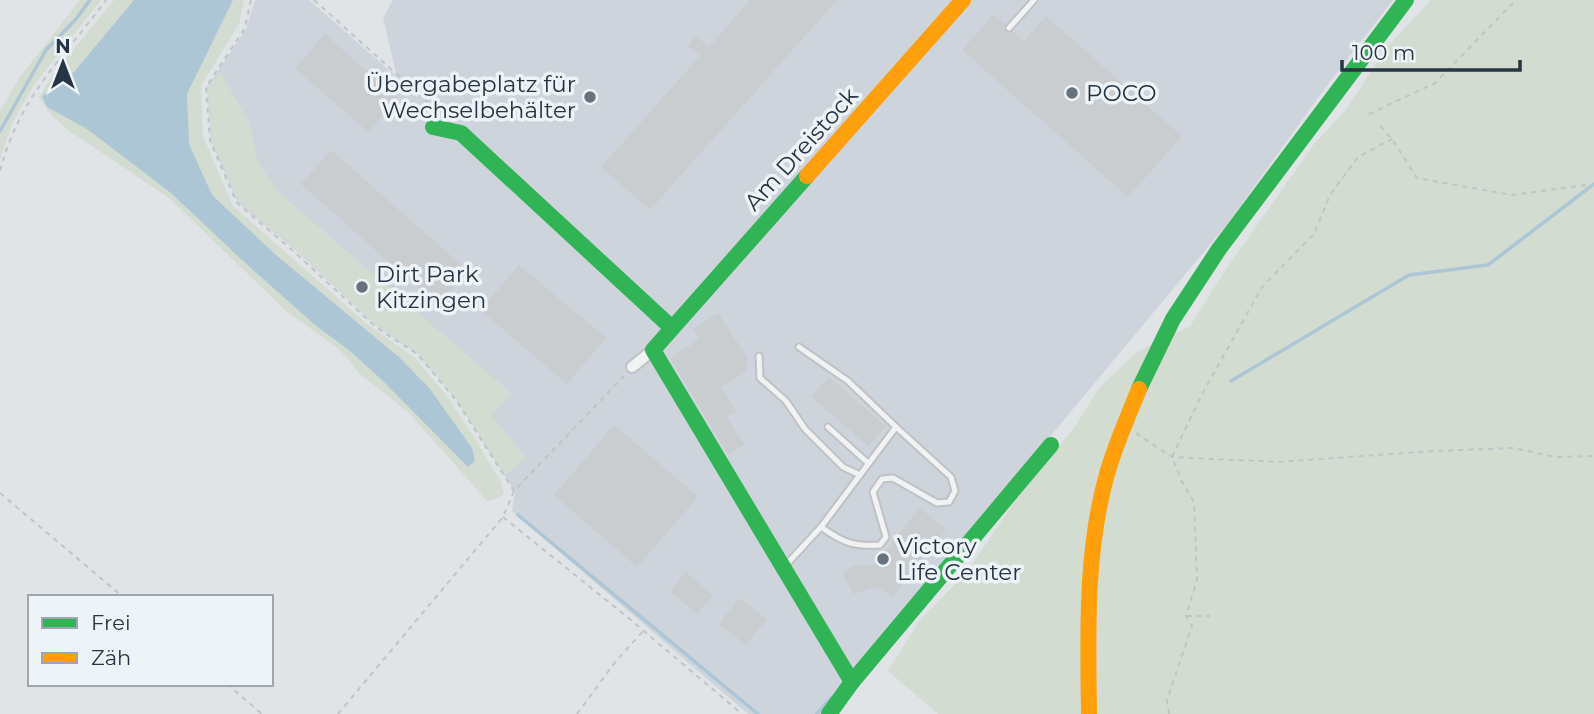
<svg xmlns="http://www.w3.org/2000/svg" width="1594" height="714" viewBox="0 0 1594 714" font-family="Montserrat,sans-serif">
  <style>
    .built { fill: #ced4db }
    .green { fill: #d3dcd1 }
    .water { fill: #acc6d6 }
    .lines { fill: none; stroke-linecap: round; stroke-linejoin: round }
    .stream { stroke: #acc6d6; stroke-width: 3.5 }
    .building { fill: #c9cdd0 }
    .lane-casing { stroke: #bfc2c5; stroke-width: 9 }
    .street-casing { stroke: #bfc2c5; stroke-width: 14 }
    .path { stroke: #bfc4c7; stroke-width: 2; stroke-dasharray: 5 5; stroke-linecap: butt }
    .lane { stroke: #f1f2f3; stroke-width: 5 }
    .street { stroke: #f1f2f3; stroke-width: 10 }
    .fast { stroke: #30b455; stroke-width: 16 }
    .slow { stroke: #ff9f0a; stroke-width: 16 }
    .poi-dot { fill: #67727c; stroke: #eef3f7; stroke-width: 2.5 }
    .labels { text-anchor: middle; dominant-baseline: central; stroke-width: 7; stroke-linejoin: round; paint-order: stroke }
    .poi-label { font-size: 23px; fill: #263543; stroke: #eef3f7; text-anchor: start }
    .street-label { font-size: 23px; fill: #263543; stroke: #eef3f7 }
  </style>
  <rect width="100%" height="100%" fill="#e1e4e7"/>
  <polygon class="built" points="255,0 309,0 397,77 383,18 393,0 1393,0 1328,84 1228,223 1018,475 837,714 748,714 512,511 515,492 456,399 418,354 378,327 293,248 238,203 211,141 207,87 246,29"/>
  <g class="green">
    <polygon points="80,0 101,0 34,85 12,123 0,160 0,111 20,77"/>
    <polygon points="114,0 244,0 239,24 201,86 203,136 233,206 366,323 415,358 448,397 472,434 501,482 504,494 497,499 487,501 409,413 360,374 340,350 286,311 169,198 69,131 51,115 39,97 54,73"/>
    <polygon points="1431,0 1594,0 1594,714 938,714 888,671 919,621 967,572 1023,489 1074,428 1099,388 1137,352 1190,326 1222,275 1314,144 1345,111 1387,47"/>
    <polygon points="220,72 249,122 258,162 277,191 512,394 491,415 526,457 505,475 457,399 418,353 378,326 293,247 239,202 212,140 208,87"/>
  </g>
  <polygon class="water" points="134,0 233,0 187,94 189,144 212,195 276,255 400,358 430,389 472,448 475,461 468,467 382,380 350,351 315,325 242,260 171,193 87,129 47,107 42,96 74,72"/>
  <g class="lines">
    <g class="stream">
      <polyline points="0,131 46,50 76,19 90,0"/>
      <polyline points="1231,381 1409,275 1488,265 1594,184"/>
      <polyline points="518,515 758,714"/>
      <polyline points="817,714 831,698"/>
    </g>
  </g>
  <g class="building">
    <polygon points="750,0 837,0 650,210 601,167 700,56 688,46 696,36 709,47"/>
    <polygon points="994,14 1005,24 1004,29 1006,32 1013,31 1024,41 1046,16 1182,136 1128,197 962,50"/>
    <polygon points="325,34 398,99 368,132 295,68"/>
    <polygon points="331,150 468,271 437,305 301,184"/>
    <polygon points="519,265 606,338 567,384 480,310"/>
    <polygon points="718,313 747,357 746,371 721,387 736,411 726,417 744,444 728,455 670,358 700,339 693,329"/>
    <polygon points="829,377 886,426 868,446 811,397"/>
    <polygon points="614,425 698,497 637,567 554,495"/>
    <polygon points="920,508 946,530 892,597 882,589 871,588 854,594 842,573 853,566 874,565"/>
    <polygon points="686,572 713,596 697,614 670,591"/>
    <polygon points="739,598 767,619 746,645 719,624"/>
  </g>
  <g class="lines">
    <defs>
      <g id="lane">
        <polyline points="1009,28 1034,0"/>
        <polyline points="759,356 760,378 786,401 805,429 843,467 860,475"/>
        <polyline points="828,427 868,463"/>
        <path d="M821 527C842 542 853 547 880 545L886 537 873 492 882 479 893 478 937 503 949 502 955 491 951 477 896 427"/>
        <polyline points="785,566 821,527 896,427 848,381 799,347"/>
      </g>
      <polyline id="street" points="632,367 653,350"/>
    </defs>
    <use href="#lane" class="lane-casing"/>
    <use href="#street" class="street-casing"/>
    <g class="path">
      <polyline points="251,0 245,28 206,87 210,141 237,203 291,249 377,328 417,354 456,400 514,491"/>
      <polyline points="314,0 441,114"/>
      <polyline points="1369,114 1435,83 1516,0"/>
      <polyline points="1380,126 1392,139 1417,178 1512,195 1594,184"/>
      <path d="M0 171C20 95 62 60 106 0"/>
      <polyline points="1136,433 1172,457 1278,462 1434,451 1514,448 1555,457 1594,456"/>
      <polyline points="0,493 123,597"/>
      <polyline points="503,517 626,616 742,714"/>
      <polyline points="1187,616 1210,616"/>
      <polyline points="227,684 262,714"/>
      <polyline points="338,714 503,517 514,491 624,376"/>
      <polyline points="577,714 616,661 644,630"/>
      <polyline points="1169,714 1167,700 1192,626 1186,616 1197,580 1194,502 1181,480 1172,457 1201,396 1262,287 1314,234 1330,195 1358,157 1392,139"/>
    </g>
    <use href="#lane" class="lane"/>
    <use href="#street" class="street"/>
    <g class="fast">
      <polyline points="433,127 461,133 672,328"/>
      <polyline points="807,176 653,350 852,682"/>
      <polyline points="1139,389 1173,319 1219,249 1406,0"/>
      <polyline points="829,714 852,682 1051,445"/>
    </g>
    <g class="slow">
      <polyline points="807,176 963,0"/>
      <path d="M1089 714C1088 634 1085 552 1107 474 1115 445 1128 417 1139 389"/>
    </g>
  </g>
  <g class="poi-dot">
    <circle cx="1072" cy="93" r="7"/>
    <circle cx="590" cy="97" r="7"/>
    <circle cx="362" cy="287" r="7"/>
    <circle cx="883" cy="559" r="7"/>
  </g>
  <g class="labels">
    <g class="poi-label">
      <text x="576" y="84" text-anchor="end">Übergabeplatz für<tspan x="576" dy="26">Wechselbehälter</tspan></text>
      <text x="1086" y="93">POCO</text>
      <text x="376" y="274">Dirt Park<tspan x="376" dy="26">Kitzingen</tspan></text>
      <text x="897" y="546">Victory<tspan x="897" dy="26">Life Center</tspan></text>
    </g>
    <g class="street-label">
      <text transform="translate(801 149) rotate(-48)">Am Dreistock</text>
    </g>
  </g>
  <rect x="28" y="595" width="245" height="91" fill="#eef3f7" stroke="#9ea7af" stroke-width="2"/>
  <rect x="42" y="618" width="35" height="10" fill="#30b455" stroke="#9ea7af" stroke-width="2"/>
  <text x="91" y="630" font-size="21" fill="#263543">Frei</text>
  <rect x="42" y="653" width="35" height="10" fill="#ff9f0a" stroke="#9ea7af" stroke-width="2"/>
  <text x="91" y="665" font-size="21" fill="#263543">Zäh</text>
  <g transform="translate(63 63)" stroke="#eef3f7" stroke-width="5" paint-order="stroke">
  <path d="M0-5L12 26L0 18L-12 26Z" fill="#263543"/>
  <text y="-10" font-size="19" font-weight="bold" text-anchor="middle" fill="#263543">N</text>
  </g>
  <path d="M1342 60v10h178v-10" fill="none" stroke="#263543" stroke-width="3.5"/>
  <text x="1352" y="60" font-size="21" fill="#263543" stroke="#eef3f7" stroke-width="5" paint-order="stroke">100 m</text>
</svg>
